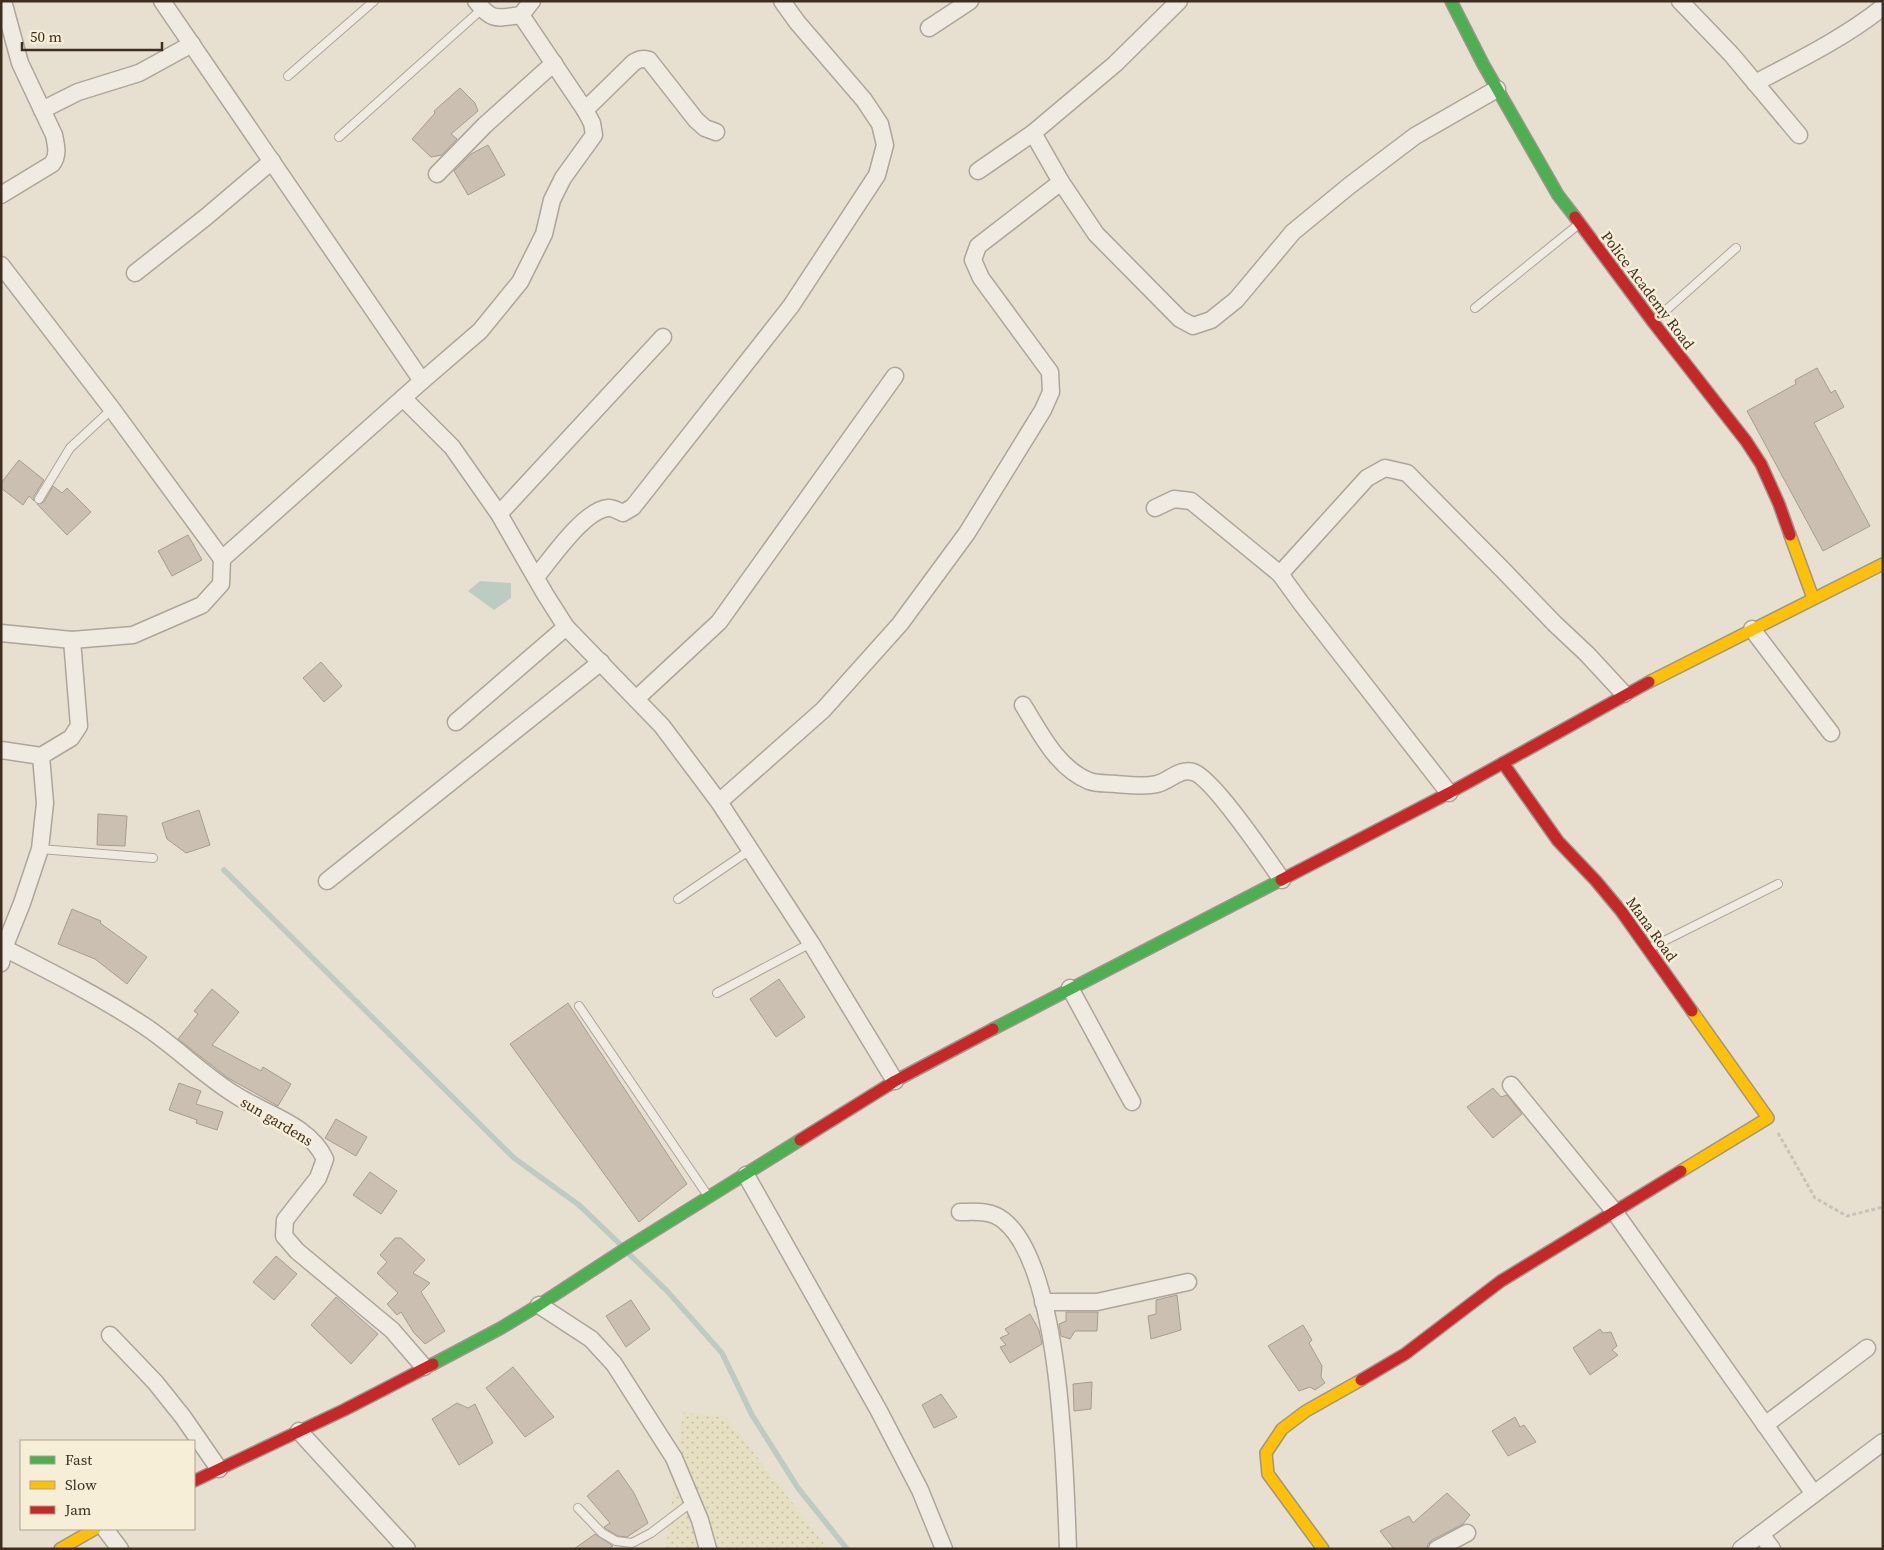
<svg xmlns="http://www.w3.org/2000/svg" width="1884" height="1550" viewBox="0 0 1884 1550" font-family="'Source Serif 4',serif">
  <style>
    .farmland { fill: url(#farmland-dots) }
    .water { fill: #bcccc2 }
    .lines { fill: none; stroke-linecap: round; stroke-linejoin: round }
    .stream { stroke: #bcccc2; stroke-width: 5.5 }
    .building { fill: #cbbfb2; stroke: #a89c90 }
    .lane-casing { stroke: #ada599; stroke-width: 10 }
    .street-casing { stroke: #ada599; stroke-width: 19 }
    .fast-casing { stroke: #9c958a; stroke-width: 14 }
    .slow-casing { stroke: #9c958a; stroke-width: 14 }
    .jam-casing { stroke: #9c958a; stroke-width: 14 }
    .path { stroke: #c8c2b9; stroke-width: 3; stroke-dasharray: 4 2.5; stroke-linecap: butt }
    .lane { stroke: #efebe3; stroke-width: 8 }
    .street { stroke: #efebe3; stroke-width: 16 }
    .fast { stroke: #4caf50; stroke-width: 11 }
    .slow { stroke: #ffc107; stroke-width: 11 }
    .jam { stroke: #c62828; stroke-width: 11 }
    .labels { text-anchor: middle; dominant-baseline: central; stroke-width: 5; stroke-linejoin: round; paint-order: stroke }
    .street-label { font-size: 15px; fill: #3d2e20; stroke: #f7eed8 }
  </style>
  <defs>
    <pattern id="farmland-dots" width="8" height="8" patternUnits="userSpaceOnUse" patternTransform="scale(1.25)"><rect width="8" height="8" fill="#e6dfc2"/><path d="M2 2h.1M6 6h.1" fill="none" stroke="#c6c0a6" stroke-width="1.8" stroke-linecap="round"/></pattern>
  </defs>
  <rect width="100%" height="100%" fill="#e7e0d1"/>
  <polygon class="farmland" points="683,1412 727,1418 828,1549 666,1549"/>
  <polygon class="water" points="480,581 511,583 511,598 494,610 468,591"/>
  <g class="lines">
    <g class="stream">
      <polyline points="224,870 514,1158 579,1205 622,1246"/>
      <polyline points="628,1253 668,1292 722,1353 752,1415 798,1488 847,1549"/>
    </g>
  </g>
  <g class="building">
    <polygon points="460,88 475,103 478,111 451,134 457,139 442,155 431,157 412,139 435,113 434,111"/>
    <polygon points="488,145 505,175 468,195 454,171 471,154"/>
    <polygon points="1817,368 1831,393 1835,390 1844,407 1814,423 1870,526 1823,551 1747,411 1796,384 1795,380"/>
    <polygon points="19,460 44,480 34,496 34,501 29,496 23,505 1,488 1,483"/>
    <polygon points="53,486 62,493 67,488 91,512 67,535 37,504 44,502"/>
    <polygon points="188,535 202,560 172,576 158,551"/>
    <polygon points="321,662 342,686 324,702 303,678"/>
    <polygon points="199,810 210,845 186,853 167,839 162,823"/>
    <polygon points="98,814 127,816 125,846 97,845"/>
    <polygon points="72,909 101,921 100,923 147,957 127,984 95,959 58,944"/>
    <polygon points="779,979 805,1017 776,1037 750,999"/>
    <polygon points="212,989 239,1012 212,1045 261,1071 263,1067 291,1084 278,1106 228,1078 178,1039 198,1014 194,1011"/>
    <polygon points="568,1003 687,1184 639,1222 510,1044"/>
    <polygon points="179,1083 201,1091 196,1104 223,1112 217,1130 196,1123 197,1120 169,1110"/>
    <polygon points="1493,1088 1501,1097 1507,1095 1522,1114 1493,1138 1467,1107"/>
    <polygon points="336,1119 367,1137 356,1156 325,1138"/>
    <polygon points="370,1172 397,1191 381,1214 353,1195"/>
    <polygon points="395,1238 401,1238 425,1260 413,1273 430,1283 421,1292 445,1331 425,1344 414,1333 401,1312 397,1315 387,1304 398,1293 377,1273 387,1262 380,1255"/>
    <polygon points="276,1256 297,1274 274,1300 253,1282"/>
    <polygon points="1177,1295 1181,1330 1151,1339 1148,1316 1156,1314 1156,1300"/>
    <polygon points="336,1297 378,1334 351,1364 311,1325"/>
    <polygon points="631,1300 650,1329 626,1347 606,1316"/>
    <polygon points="1066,1312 1098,1312 1097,1331 1075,1331 1070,1339 1061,1336 1059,1324 1066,1321"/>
    <polygon points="1030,1314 1039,1330 1042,1344 1010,1363 1000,1347 1006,1345 1000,1338 1009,1334 1005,1329"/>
    <polygon points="1303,1325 1312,1340 1309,1343 1322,1366 1321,1377 1325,1383 1315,1390 1310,1387 1299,1391 1268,1346"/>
    <polygon points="1600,1329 1603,1333 1611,1332 1617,1346 1612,1350 1618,1355 1590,1375 1573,1348"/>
    <polygon points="513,1367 554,1417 525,1437 486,1388"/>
    <polygon points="1092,1382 1091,1409 1074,1411 1073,1384"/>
    <polygon points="941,1394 957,1417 934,1428 922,1405"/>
    <polygon points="457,1403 468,1408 475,1404 493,1443 459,1465 432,1419"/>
    <polygon points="1515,1417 1520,1427 1524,1425 1536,1442 1508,1456 1492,1431"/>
    <polygon points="618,1470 634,1493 648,1523 627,1537 618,1536 606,1529 604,1527 610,1523 587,1496"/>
    <polygon points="1447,1493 1470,1515 1463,1524 1432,1540 1428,1544 1427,1549 1394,1549 1380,1531 1409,1516 1413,1523"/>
    <polygon points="595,1534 613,1546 608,1549 574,1549"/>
  </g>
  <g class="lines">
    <defs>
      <g id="lane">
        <polyline points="288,76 374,1"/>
        <polyline points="339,137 482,9"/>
        <polyline points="1475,308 1579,224"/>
        <polyline points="1655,320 1736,248"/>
        <polyline points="39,499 70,448 112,409"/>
        <polyline points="40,849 153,858"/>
        <polyline points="678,899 750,850"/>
        <polyline points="1650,948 1778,884"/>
        <polyline points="717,993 811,943"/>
        <polyline points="579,1006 708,1196"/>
        <polyline points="578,1508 602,1533 616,1541 632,1543 651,1533 692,1502"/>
      </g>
      <g id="street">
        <polyline points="162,1 422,381"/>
        <path d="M476 1C492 22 497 18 521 15L532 1"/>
        <polyline points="1179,1 1115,64 1033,133 1061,182 1096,234 1180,319 1193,326 1211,320 1236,300 1293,232 1349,186 1415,136 1497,89"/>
        <polyline points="1680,1 1731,54 1799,135"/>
        <polyline points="929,28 970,1"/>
        <path d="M1755 83C1799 60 1844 38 1883 7"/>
        <polyline points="42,110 78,92 139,73 192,44"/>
        <path d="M585 110 633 63C639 59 642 58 649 60L696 120 705 128 716 132"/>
        <polyline points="978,171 1033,133"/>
        <polyline points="437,174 485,125 554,63"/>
        <path d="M1 195 52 164C59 155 56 145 54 135L20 63 3 1"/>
        <polyline points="1,265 112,409 222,559"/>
        <polyline points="135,273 206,217 272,161"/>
        <polyline points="403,398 452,447 499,514 545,594 566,627 662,726 719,802 811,943 895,1081"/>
        <polyline points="1155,508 1174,499 1191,501 1280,574 1367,478 1385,468 1407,473 1502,569 1555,624 1587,654 1624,694"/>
        <polyline points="499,514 663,337"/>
        <polyline points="1280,574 1301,603 1449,793"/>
        <path d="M536 577C551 559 584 510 608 508 612 507 618 511 623 513L633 507 791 306 877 175 885 145 880 124 864 100 797 22 782 1"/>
        <polyline points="1752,629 1831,733"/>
        <polyline points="1,633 72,640 133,635 202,605 221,584 222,559 422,381 480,331 520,282 544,234 552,200 563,178 594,135 592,123 585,110 521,15"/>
        <polyline points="636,699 719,622 895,376"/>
        <path d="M1023 705C1040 732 1057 768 1089 781 1097 784 1107 783 1116 784 1129 785 1144 787 1157 784 1169 781 1180 768 1193 772 1212 777 1268 860 1282 880"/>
        <polyline points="456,722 566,627"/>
        <polyline points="1,750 41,756 45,803 40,849 22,903 4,948 1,963"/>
        <polyline points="41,756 71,738 79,726 72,640"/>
        <polyline points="719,802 823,710 900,624 967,533 1043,410 1051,392 1050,372 981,278 973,260 978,246 1061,182"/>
        <polyline points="327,881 601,662"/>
        <path d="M4 948C51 972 99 996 143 1025 175 1046 202 1074 234 1094 264 1114 309 1124 325 1159L318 1178 285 1220 284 1236 297 1251 392 1330 424 1367"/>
        <polyline points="1070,988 1132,1102"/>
        <polyline points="1511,1085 1614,1211 1814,1494"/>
        <polyline points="746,1175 879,1411 920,1490 944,1549"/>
        <path d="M960 1212C975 1212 990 1210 1003 1220 1062 1266 1065 1475 1068 1549"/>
        <polyline points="1043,1302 1097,1302 1188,1282"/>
        <polyline points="539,1305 591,1339 614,1364 674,1458 700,1520 708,1549"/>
        <polyline points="110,1335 155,1382 183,1417 219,1469"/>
        <polyline points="1765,1425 1867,1348"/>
        <polyline points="299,1431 407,1549"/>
        <polyline points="105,1529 120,1549"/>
        <polyline points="1761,1534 1772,1549"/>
        <polyline points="1437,1549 1467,1533"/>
        <polyline points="1741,1549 1883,1442"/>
      </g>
      <g id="fast">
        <polyline points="1451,1 1483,64 1558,195 1575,217"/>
        <polyline points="993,1029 1281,880"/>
        <polyline points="433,1364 501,1328 539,1305 625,1249 800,1140"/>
      </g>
      <g id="slow">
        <polyline points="1790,535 1813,598"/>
        <polyline points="1649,682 1883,564"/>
        <polyline points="1681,1171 1768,1118 1692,1011"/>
        <polyline points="60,1549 95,1529"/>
        <polyline points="1323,1549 1268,1474 1266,1453 1282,1429 1306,1411 1361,1380"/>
      </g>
      <g id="jam">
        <polyline points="1575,217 1653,322 1746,441 1761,464 1779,504 1790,535"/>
        <polyline points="1503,763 1558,841 1596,881 1621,911 1692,1011"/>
        <polyline points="1281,880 1449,793 1649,682"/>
        <polyline points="800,1140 895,1081 993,1029"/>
        <polyline points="1361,1380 1405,1354 1501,1281 1681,1171"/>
        <polyline points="194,1481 344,1410 433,1364"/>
      </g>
    </defs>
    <use href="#lane" class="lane-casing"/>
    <use href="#street" class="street-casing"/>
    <use href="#fast" class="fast-casing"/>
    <use href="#slow" class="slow-casing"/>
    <use href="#jam" class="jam-casing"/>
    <polyline class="path" points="1778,1133 1815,1198 1847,1216 1883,1207"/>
    <use href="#lane" class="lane"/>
    <use href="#street" class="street"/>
    <use href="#fast" class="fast"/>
    <use href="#slow" class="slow"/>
    <use href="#jam" class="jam"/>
  </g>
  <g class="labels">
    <g class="street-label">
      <text transform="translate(1648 290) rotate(53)">Police Academy Road</text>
      <text transform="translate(1652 929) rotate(54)">Mana Road</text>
      <text transform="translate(277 1121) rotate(31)">sun gardens</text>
    </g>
  </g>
  <rect width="1884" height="1550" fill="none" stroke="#3d2e20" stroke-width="5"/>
  <rect x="20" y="1440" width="175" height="90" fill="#f7eed8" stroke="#ada18e"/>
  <rect x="30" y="1456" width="25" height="8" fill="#4caf50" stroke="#ada18e"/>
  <text x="65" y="1465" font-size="15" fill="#3d2e20">Fast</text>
  <rect x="30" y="1481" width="25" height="8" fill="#ffc107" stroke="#ada18e"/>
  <text x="65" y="1490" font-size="15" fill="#3d2e20">Slow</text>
  <rect x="30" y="1506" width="25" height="8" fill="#c62828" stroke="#ada18e"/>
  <text x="65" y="1515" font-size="15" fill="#3d2e20">Jam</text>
  <path d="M22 42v8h140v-8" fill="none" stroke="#3d2e20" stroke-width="2.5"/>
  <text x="30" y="42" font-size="15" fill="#3d2e20" stroke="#f7eed8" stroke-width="4" paint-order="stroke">50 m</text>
</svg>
